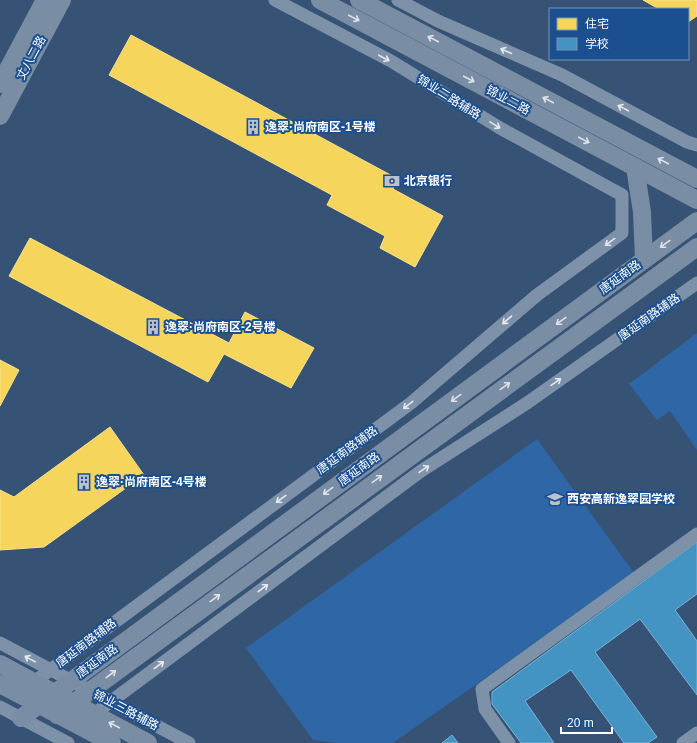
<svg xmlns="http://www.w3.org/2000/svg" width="697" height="743" viewBox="0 0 697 743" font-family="Helvetica,'Noto Sans SC',sans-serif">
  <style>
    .green { fill: #2f66a5 }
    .homes { fill: #f6d55c; stroke: #f9e28d }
    .schools { fill: #4393c3; stroke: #7bb3d5 }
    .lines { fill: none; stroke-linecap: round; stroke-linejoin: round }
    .street { stroke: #7d92a8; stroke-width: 13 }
    .secondary { stroke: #798da4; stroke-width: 18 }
    .oneway { stroke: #dee2e8 }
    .oneway2 { stroke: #e5e9ee }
    .labels { text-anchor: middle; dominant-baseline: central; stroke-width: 4; stroke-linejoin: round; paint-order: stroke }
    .street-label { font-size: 12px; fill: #fff; stroke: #1b4f8f }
    .poi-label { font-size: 12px; font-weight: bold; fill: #fff; stroke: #1b4f8f; text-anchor: start }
  </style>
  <rect width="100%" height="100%" fill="#365274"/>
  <g class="green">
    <polygon points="697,333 697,450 670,411 657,420 629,384"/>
    <polygon points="537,439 634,573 393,743 337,743 313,740 246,648"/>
  </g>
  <g class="homes">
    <polygon points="643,0 697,0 697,16 688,22 688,9 659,9"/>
    <polygon points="131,35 398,179 393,189 443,216 415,267 380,248 385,236 327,205 332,195 109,75"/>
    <polygon points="30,238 229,343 245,312 314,348 291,388 224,354 208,382 9,276"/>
    <polygon points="0,360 19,370 0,406"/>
    <polygon points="110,427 144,475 44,547 0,550 0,490 14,497"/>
  </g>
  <g class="schools">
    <polygon points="697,542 697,594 675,610 697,641 697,695 640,619 595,652 657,737 648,743 624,743 571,670 525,701 554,743 521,743 492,704 492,692"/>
    <polygon points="452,735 458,743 442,743"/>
  </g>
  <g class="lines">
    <g class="street">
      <polyline points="398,0 438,21 562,75 687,142 697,145"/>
      <polyline points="0,643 189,743"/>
      <polyline points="34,682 411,403 537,295 622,233 622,195 500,128 391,61 275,0"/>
      <polyline points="0,707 68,743"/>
      <polyline points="94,714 421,471 527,403 697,283"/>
      <polyline points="509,743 485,709 482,689 697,534"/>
      <polyline points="683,743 697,733"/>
    </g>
    <g class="secondary">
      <polyline points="320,0 697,200"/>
      <polyline points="359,0 697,179"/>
      <polyline points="0,84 45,0"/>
      <polyline points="0,116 62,0"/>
      <polyline points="635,167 642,212 644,260"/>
      <polyline points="0,664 148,743"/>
      <polyline points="0,684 112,743"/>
      <polyline points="57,715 697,247"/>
      <polyline points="21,718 697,221"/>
    </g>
  </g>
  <defs><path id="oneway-shaft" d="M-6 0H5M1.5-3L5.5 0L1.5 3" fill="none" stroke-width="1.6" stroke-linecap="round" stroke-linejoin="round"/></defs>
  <g class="oneway">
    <use href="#oneway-shaft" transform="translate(354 18) rotate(28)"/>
    <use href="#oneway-shaft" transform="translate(433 39) rotate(-152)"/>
    <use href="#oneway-shaft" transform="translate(469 79) rotate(28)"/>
    <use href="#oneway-shaft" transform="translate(548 100) rotate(-152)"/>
    <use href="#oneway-shaft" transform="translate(584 140) rotate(28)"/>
    <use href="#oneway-shaft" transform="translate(663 161) rotate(-152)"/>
    <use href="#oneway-shaft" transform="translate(665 244) rotate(144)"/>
    <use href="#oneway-shaft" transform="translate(561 321) rotate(144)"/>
    <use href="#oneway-shaft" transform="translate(505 386) rotate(-36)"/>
    <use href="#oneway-shaft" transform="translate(456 398) rotate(144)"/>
    <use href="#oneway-shaft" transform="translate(377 479) rotate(-36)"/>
    <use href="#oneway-shaft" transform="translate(328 491) rotate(144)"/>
    <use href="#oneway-shaft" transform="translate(215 598) rotate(-36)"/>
    <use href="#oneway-shaft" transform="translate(111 674) rotate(-37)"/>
    <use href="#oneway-shaft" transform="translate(114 725) rotate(-152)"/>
  </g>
  <g class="oneway2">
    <use href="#oneway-shaft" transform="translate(506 51) rotate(-156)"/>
    <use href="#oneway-shaft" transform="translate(384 58) rotate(28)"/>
    <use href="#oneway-shaft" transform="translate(623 108) rotate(-152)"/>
    <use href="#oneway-shaft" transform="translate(495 125) rotate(31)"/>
    <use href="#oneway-shaft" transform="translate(610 242) rotate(144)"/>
    <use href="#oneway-shaft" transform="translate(507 320) rotate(139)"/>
    <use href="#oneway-shaft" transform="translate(556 382) rotate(-35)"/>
    <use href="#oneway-shaft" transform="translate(408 405) rotate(142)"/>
    <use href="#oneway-shaft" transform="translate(424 469) rotate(-34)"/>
    <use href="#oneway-shaft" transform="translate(281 499) rotate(144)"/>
    <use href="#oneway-shaft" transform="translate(263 588) rotate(-37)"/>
    <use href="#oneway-shaft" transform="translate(30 659) rotate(-151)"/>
    <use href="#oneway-shaft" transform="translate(159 665) rotate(-37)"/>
  </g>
  <defs>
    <symbol id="building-bare" viewBox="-9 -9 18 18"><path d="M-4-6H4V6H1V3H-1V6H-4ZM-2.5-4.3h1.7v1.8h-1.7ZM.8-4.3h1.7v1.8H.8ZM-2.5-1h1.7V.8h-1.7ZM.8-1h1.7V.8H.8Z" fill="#b9c2ce" stroke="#1b4f8f" stroke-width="2.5" paint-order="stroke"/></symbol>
    <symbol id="bank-bare" viewBox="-9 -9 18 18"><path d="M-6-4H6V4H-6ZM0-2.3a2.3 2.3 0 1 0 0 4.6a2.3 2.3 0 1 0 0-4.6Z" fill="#b9c2ce" stroke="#1b4f8f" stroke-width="2.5" paint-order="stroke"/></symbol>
    <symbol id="school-bare" viewBox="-9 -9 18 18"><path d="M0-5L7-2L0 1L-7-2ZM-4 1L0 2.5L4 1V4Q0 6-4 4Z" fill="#b9c2ce" stroke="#1b4f8f" stroke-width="2.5" paint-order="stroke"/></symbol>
  </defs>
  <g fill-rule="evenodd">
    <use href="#building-bare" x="242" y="116" width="22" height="22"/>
    <use href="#bank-bare" x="381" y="170" width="22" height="22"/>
    <use href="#building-bare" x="142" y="316" width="22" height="22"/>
    <use href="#building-bare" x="73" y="471" width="22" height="22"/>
    <use href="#school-bare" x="544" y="488" width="22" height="22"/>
  </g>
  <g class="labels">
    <g class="street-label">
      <text transform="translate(31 58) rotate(-62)">丈八二路</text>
      <text transform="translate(449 97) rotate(32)">锦业二路辅路</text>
      <text transform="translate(508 100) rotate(28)">锦业二路</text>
      <text transform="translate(620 277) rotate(-36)">唐延南路</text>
      <text transform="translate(649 317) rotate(-35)">唐延南路辅路</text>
      <text transform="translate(347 450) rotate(-36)">唐延南路辅路</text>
      <text transform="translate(359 469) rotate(-36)">唐延南路</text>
      <text transform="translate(86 643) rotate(-37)">唐延南路辅路</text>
      <text transform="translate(97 661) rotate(-36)">唐延南路</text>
      <text transform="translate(126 710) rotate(28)">锦业三路辅路</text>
    </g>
    <g class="poi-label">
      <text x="265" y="127">逸翠·尚府南区-1号楼</text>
      <text x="404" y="181">北京银行</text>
      <text x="165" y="327">逸翠·尚府南区-2号楼</text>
      <text x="96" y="482">逸翠·尚府南区-4号楼</text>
      <text x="567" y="499">西安高新逸翠园学校</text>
    </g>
  </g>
  <rect x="549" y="8" width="140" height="52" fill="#1b4f8f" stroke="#7695bc"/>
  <rect x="557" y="18" width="20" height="12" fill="#f6d55c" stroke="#7695bc"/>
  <text x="585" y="28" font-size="12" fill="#ffffff">住宅</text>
  <rect x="557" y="38" width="20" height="12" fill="#4393c3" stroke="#7695bc"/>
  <text x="585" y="48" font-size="12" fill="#ffffff">学校</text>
  <path d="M561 727v6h51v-6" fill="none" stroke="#ffffff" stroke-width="2"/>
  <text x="567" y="727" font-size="12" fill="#ffffff" stroke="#1b4f8f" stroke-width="3" paint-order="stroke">20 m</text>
</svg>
